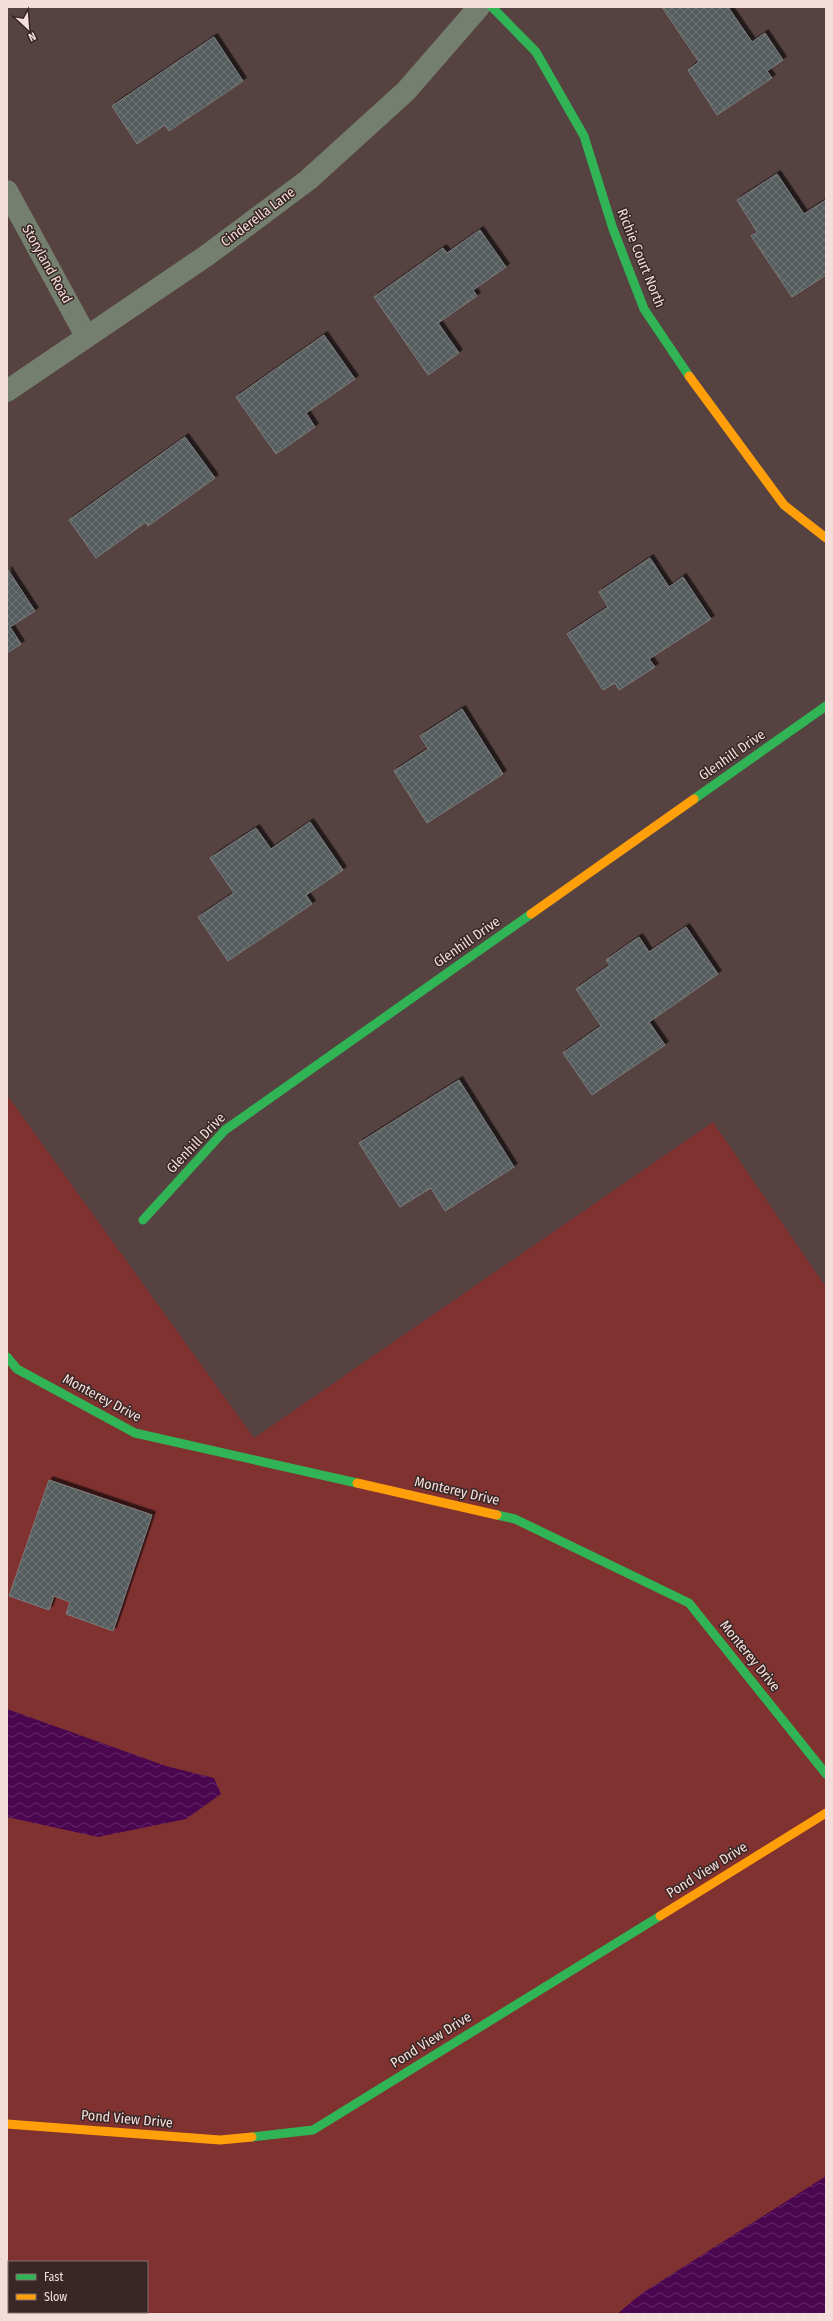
<svg xmlns="http://www.w3.org/2000/svg" width="833" height="2321" viewBox="0 0 833 2321" font-family="'Fira Sans Condensed',sans-serif">
  <style>
    .green { fill: #803231; fill-rule: evenodd }
    .water { fill: url(#water-waves) }
    .building { fill: url(#building-cross-hatch); stroke: #7b7c7c; filter: url(#shadow) }
    .lines { fill: none; stroke-linecap: round; stroke-linejoin: round }
    .street { stroke: #747f70; stroke-width: 22 }
    .fast { stroke: #30b455; stroke-width: 9 }
    .slow { stroke: #ff9f0a; stroke-width: 9 }
    .labels { text-anchor: middle; dominant-baseline: central; stroke-width: 3; stroke-linejoin: round; paint-order: stroke }
    .street-label { font-size: 14px; fill: #f5dddb; stroke: #382725 }
  </style>
  <defs>
    <pattern id="water-waves" width="16" height="10" patternUnits="userSpaceOnUse"><rect width="16" height="10" fill="#4b0650"/><path d="M0 5q4-4 8 0t8 0" fill="none" stroke="#662a69"/></pattern>
    <pattern id="building-cross-hatch" width="8" height="8" patternUnits="userSpaceOnUse"><rect width="8" height="8" fill="#565d5f"/><path d="M0 0l8 8M0 8l8-8" fill="none" stroke="#6f7475"/></pattern>
    <filter id="shadow"><feDropShadow dx="3.5" dy="-3.5" stdDeviation="0" flood-color="#0009"/></filter>
  </defs>
  <rect width="100%" height="100%" fill="#564241"/>
  <path class="green" d="M7 1095 254 1438 713 1122 826 1287V2314H7ZM9 2262H147V2312H9Z"/>
  <g class="water">
    <polygon points="7,1709 166,1766 214,1778 221,1794 186,1819 98,1837 7,1817"/>
    <polygon points="826,2176 826,2314 617,2314 641,2294"/>
  </g>
  <g class="building">
    <polygon points="662,7 728,7 752,42 765,33 783,60 767,71 772,78 717,115 688,70 699,62"/>
    <polygon points="214,37 243,81 169,131 165,125 137,144 112,106"/>
    <polygon points="777,174 804,214 826,200 826,275 792,297 751,236 757,232 737,200"/>
    <polygon points="480,230 506,267 473,290 477,296 438,323 459,353 428,375 374,297 443,248 447,253"/>
    <polygon points="324,335 355,379 306,413 315,427 276,454 236,397"/>
    <polygon points="185,437 215,478 148,526 146,522 96,558 69,520"/>
    <polygon points="650,558 669,587 683,577 711,619 649,659 655,667 619,690 615,683 603,690 567,634 608,607 599,592"/>
    <polygon points="8,570 35,611 10,627 21,644 7,653"/>
    <polygon points="462,709 503,774 427,823 394,771 428,749 420,736"/>
    <polygon points="310,822 343,870 306,895 312,904 228,961 198,917 234,893 210,858 256,828 271,849"/>
    <polygon points="686,927 718,974 649,1022 665,1045 592,1095 563,1053 601,1026 576,989 610,965 606,960 639,937 649,952"/>
    <polygon points="459,1080 514,1167 445,1211 431,1188 400,1207 359,1143"/>
    <polygon points="49,1480 152,1515 113,1631 66,1614 70,1602 54,1596 49,1610 9,1596"/>
  </g>
  <g class="lines">
    <g class="street">
      <polyline points="7,191 86,336"/>
      <polyline points="7,391 206,256 308,180 406,91 479,7"/>
    </g>
    <g class="fast">
      <polyline points="492,7 536,52 584,136 613,229 644,309 689,376"/>
      <polyline points="694,799 826,706"/>
      <polyline points="143,1220 225,1130 531,914"/>
      <polyline points="7,1357 17,1369 135,1433 357,1483"/>
      <polyline points="497,1515 515,1519 689,1603 826,1774"/>
      <polyline points="252,2137 313,2130 660,1916"/>
    </g>
    <g class="slow">
      <polyline points="689,376 784,505 826,538"/>
      <polyline points="531,914 694,799"/>
      <polyline points="357,1483 497,1515"/>
      <polyline points="660,1916 826,1813"/>
      <polyline points="7,2124 220,2140 252,2137"/>
    </g>
  </g>
  <g class="labels">
    <g class="street-label">
      <text transform="translate(258 217) rotate(-37)">Cinderella Lane</text>
      <text transform="translate(641 258) rotate(68)">Richie Court North</text>
      <text transform="translate(47 264) rotate(61)">Storyland Road</text>
      <text transform="translate(732 755) rotate(-35)">Glenhill Drive</text>
      <text transform="translate(467 942) rotate(-35)">Glenhill Drive</text>
      <text transform="translate(196 1143) rotate(-46)">Glenhill Drive</text>
      <text transform="translate(102 1398) rotate(28)">Monterey Drive</text>
      <text transform="translate(457 1491) rotate(13)">Monterey Drive</text>
      <text transform="translate(750 1656) rotate(51)">Monterey Drive</text>
      <text transform="translate(707 1870) rotate(-32)">Pond View Drive</text>
      <text transform="translate(431 2040) rotate(-32)">Pond View Drive</text>
      <text transform="translate(127 2119) rotate(5)">Pond View Drive</text>
    </g>
  </g>
  <rect width="833" height="2321" fill="none" stroke="#f5dddb" stroke-width="16"/>
  <rect x="8" y="2261" width="140" height="52" fill="#382725" stroke="#84706e"/>
  <rect x="16" y="2274" width="20" height="6" fill="#30b455" stroke="#84706e"/>
  <text x="44" y="2281" font-size="12" fill="#f5dddb">Fast</text>
  <rect x="16" y="2294" width="20" height="6" fill="#ff9f0a" stroke="#84706e"/>
  <text x="44" y="2301" font-size="12" fill="#f5dddb">Slow</text>
  <g transform="translate(28 28) rotate(154)" stroke="#382725" stroke-width="3" paint-order="stroke">
  <path d="M0-3L7 15L0 10L-7 15Z" fill="#f5dddb"/>
  <text y="-6" font-size="11" font-weight="bold" text-anchor="middle" fill="#f5dddb">N</text>
  </g>
</svg>
